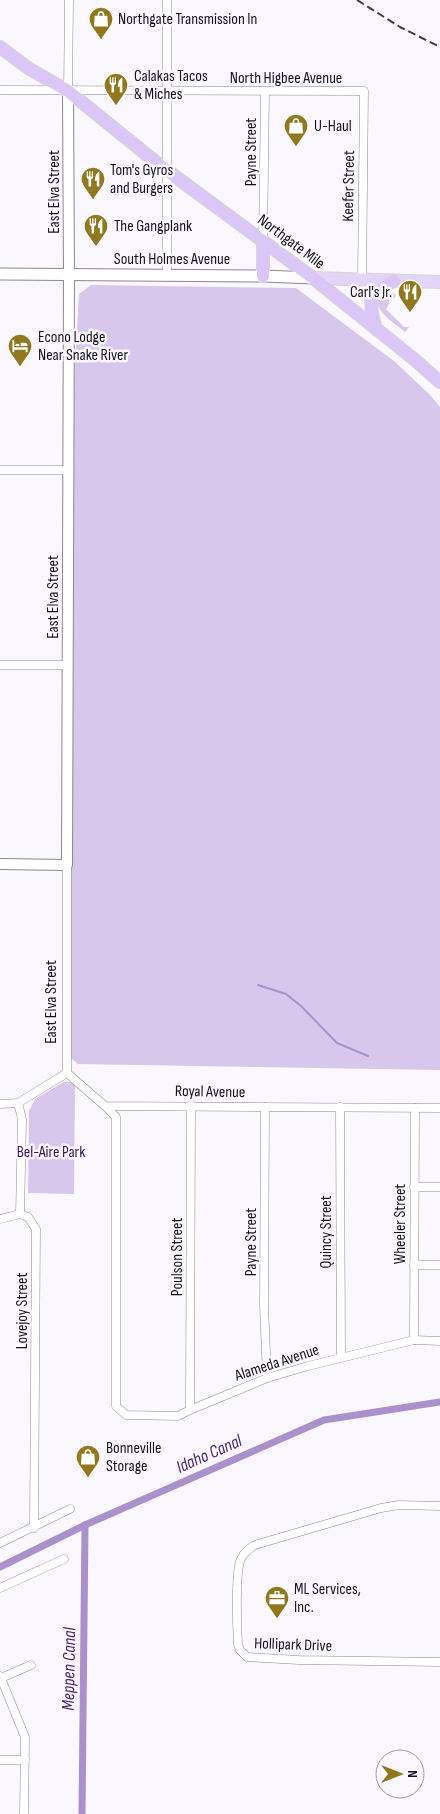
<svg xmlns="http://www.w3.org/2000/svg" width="440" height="1814" viewBox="0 0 440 1814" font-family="'Sofia Sans Condensed',sans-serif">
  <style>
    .green { fill: #d7c7ed }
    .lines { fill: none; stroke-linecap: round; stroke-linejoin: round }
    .stream { stroke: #aa91cb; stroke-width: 2 }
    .canal { stroke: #aa91cb; stroke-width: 7 }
    .minor-casing { stroke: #8b8990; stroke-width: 9 }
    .tertiary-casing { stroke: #8b8990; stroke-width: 12 }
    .secondary-casing { stroke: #8b8990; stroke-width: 13 }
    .primary-casing { stroke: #d5d5d5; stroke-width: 14 }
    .trunk-casing { stroke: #d5d5d5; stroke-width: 14 }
    .minor { stroke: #fff; stroke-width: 8 }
    .tertiary { stroke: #fff; stroke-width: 10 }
    .secondary { stroke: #fff; stroke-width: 11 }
    .primary { stroke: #e3d4f9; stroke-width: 12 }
    .trunk { stroke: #dac6f7; stroke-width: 12 }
    .rail { stroke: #3f3d40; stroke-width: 2; stroke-dasharray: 8 4; stroke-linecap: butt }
    .labels { text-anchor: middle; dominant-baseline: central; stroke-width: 5; stroke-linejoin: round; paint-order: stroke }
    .poi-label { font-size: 16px; fill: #141315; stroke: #faf7ff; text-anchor: start }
    .street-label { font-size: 16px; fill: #141315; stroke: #faf7ff }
    .park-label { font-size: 16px; fill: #371358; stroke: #faf7ff }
    .water-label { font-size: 18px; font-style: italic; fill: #49276c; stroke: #faf7ff }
  </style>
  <rect width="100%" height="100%" fill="#faf7ff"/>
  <g class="green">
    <polygon points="91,285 296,288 394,361 430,395 440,407 440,1070 78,1064 66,1054 69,470 79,294"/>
    <path d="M387 293H394L396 296 393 299H389V304L386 309 404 327H409L405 332C395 323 377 314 377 299Z"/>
    <polygon points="64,1082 70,1082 75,1085 74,1194 28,1193 29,1111 35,1099"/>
  </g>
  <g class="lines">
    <polyline class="stream" points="258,985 286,994 301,1006 337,1043 368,1056"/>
    <g class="canal">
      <polyline points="0,1567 85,1525 324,1420 440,1402"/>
      <polyline points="82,1814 85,1525"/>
    </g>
    <defs>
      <g id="minor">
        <polyline points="0,90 364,91 362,281"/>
        <polyline points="68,91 69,0"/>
        <polyline points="263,241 265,92"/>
        <polyline points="167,275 167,0"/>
        <polyline points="0,470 69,470"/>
        <polyline points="0,665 68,665"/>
        <polyline points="67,865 67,1073"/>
        <polyline points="67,1073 105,1106 440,1108"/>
        <polyline points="18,1103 22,1119 20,1214"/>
        <polyline points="0,1104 18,1103 67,1073"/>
        <polyline points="105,1106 116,1117 116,1406 126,1415 178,1416 190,1410 267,1378 308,1366 414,1340 440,1341"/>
        <polyline points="265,1107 264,1305 267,1378"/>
        <polyline points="340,1107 341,1357"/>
        <polyline points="414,1187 440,1187"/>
        <polyline points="20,1214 28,1217 36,1229 34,1528"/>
        <polyline points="0,1219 20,1214"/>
        <polyline points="414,1265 440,1265"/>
        <polyline points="414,1340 415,1108"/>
        <polyline points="190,1410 191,1105"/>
        <path d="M440 1506 399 1505 381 1508 255 1545C249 1549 244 1552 241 1559 235 1571 237 1627 238 1644L240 1650 247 1657 299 1660 440 1662"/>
        <polyline points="0,1543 70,1509"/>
        <polyline points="0,1588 64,1559"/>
        <polyline points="0,1676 25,1737 24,1814"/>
        <polyline points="1,1678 31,1665"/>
        <polyline points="0,1760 25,1760"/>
      </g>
      <polyline id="tertiary" points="0,864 67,865 69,274 68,91"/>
      <polyline id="secondary" points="0,274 263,276 313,278"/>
      <polyline id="primary" points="313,278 440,282"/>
      <g id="trunk">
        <polyline points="0,47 28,68 68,91 157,163 313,278 415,360 440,382"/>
        <polyline points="263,276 263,241"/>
        <polyline points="376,329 372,314 371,297 384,286 394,281"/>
      </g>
    </defs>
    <use href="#minor" class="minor-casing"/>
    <use href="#tertiary" class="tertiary-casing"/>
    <use href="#secondary" class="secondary-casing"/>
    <use href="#primary" class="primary-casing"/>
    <use href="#trunk" class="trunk-casing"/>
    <use href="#minor" class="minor"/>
    <use href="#tertiary" class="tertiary"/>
    <use href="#secondary" class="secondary"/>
    <use href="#primary" class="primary"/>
    <use href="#trunk" class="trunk"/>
    <polyline class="rail" points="357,0 400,27 440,47"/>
  </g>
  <defs>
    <symbol id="shop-pin" viewBox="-11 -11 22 30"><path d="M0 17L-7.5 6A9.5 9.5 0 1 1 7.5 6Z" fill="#8f781e" stroke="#faf7ff"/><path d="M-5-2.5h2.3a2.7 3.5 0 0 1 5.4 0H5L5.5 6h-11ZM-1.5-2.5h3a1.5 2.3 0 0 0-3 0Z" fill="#fff"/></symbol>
    <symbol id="restaurant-pin" viewBox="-11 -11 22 30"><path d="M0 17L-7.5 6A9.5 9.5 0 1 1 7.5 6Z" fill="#8f781e" stroke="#faf7ff"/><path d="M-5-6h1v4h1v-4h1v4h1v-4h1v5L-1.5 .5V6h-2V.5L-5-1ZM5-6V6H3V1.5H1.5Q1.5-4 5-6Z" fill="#fff"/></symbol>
    <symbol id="hotel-pin" viewBox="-11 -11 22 30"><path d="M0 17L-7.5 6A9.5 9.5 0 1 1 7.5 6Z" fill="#8f781e" stroke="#faf7ff"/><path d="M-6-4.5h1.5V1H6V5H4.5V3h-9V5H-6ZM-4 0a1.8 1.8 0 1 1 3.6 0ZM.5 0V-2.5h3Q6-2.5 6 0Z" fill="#fff"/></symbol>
    <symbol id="office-pin" viewBox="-11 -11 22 30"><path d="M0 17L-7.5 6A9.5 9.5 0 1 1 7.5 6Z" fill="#8f781e" stroke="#faf7ff"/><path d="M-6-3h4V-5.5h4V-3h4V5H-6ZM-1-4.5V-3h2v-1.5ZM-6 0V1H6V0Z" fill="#fff"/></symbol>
  </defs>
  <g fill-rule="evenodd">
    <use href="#shop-pin" x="87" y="5" width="28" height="38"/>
    <use href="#restaurant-pin" x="102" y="71" width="28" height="38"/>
    <use href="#shop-pin" x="282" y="112" width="28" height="38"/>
    <use href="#restaurant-pin" x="79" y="165" width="28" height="38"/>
    <use href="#restaurant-pin" x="82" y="212" width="28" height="38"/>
    <use href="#restaurant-pin" x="396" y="278" width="28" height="38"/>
    <use href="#hotel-pin" x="6" y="332" width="28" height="38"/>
    <use href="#shop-pin" x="74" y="1443" width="28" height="38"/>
    <use href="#office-pin" x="263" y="1584" width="28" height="38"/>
  </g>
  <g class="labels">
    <g class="poi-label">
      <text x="118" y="19">Northgate Transmission In</text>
      <text x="134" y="76">Calakas Tacos<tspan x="134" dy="18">&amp; Miches</tspan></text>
      <text x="314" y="126">U-Haul</text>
      <text x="110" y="170">Tom's Gyros<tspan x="110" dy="18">and Burgers</tspan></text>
      <text x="114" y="226">The Gangplank</text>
      <text x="392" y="292" text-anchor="end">Carl's Jr.</text>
      <text x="38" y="337">Econo Lodge<tspan x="38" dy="18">Near Snake River</tspan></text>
      <text x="106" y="1448">Bonneville<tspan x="106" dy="18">Storage</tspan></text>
      <text x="294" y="1589">ML Services,<tspan x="294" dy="18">Inc.</tspan></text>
    </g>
    <g class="street-label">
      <text x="286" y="78">North Higbee Avenue</text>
      <text transform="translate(251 152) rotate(-90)">Payne Street</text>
      <text transform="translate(349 186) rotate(-89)">Keefer Street</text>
      <text transform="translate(54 192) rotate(-90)">East Elva Street</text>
      <text transform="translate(291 242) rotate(37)">Northgate Mile</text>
      <text x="172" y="259">South Holmes Avenue</text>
      <text transform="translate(53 597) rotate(-90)">East Elva Street</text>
      <text transform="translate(51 1002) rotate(-90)">East Elva Street</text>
      <text transform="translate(210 1092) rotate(1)">Royal Avenue</text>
      <text transform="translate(400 1224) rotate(-90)">Wheeler Street</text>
      <text transform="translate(326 1232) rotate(-90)">Quincy Street</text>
      <text transform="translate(251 1242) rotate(-90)">Payne Street</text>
      <text transform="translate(177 1257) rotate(-90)">Poulson Street</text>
      <text transform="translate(22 1311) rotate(-90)">Lovejoy Street</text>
      <text transform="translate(277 1363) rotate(-18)">Alameda Avenue</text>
      <text transform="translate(293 1645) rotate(2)">Hollipark Drive</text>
    </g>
    <g class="park-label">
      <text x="51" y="1152">Bel-Aire Park</text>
    </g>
    <g class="water-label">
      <text transform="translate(209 1454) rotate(-24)">Idaho Canal</text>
      <text transform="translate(69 1669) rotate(-89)">Meppen Canal</text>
    </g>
  </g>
  <g transform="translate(400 1774) rotate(90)"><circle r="24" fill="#faf7ff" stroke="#9e9ca1"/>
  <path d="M0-4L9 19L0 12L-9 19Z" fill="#8f781e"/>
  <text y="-8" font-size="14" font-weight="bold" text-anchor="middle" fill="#141315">N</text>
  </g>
</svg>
